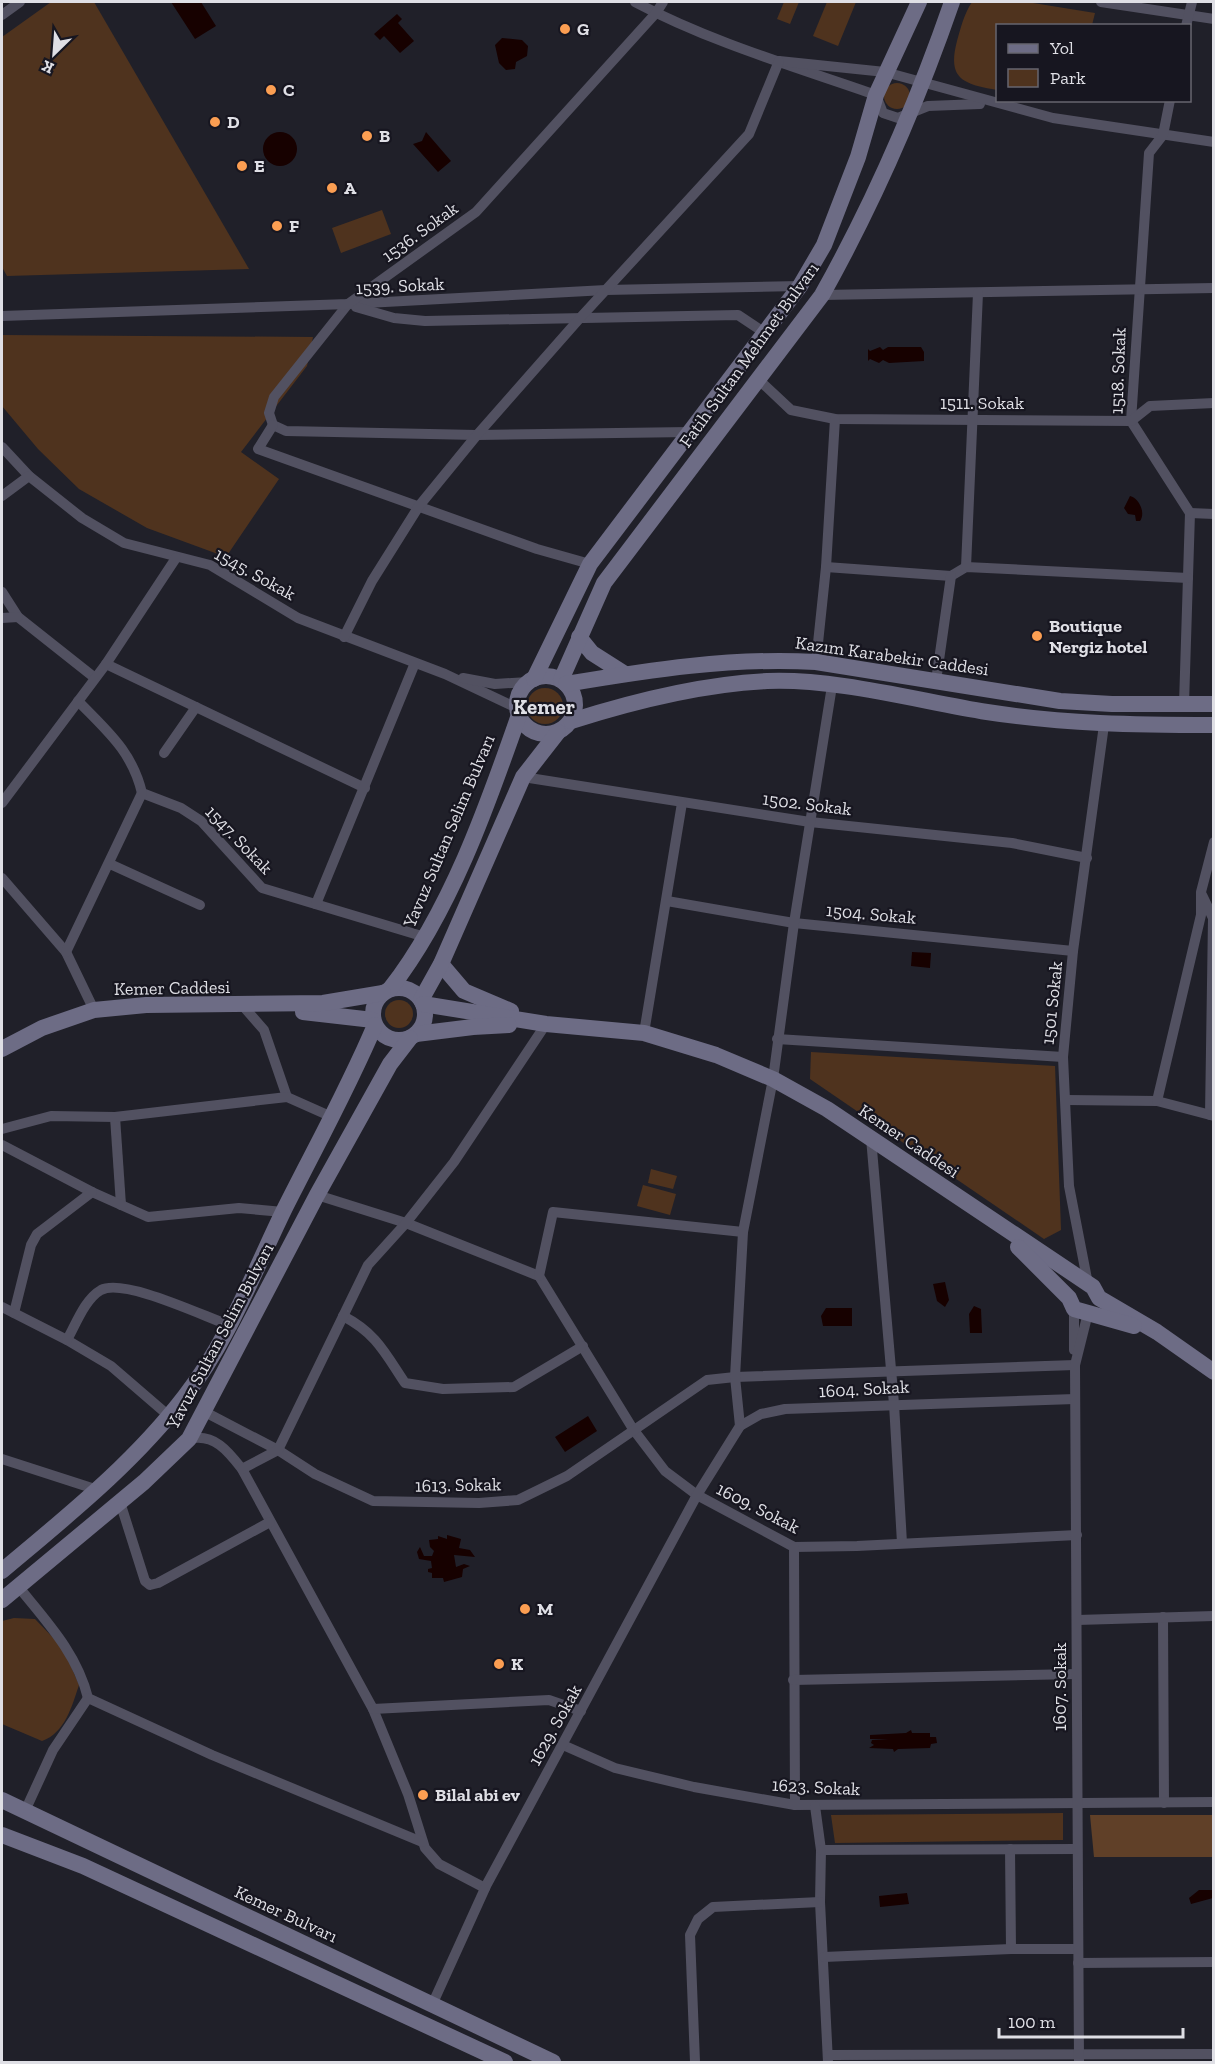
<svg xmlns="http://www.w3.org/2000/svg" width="1215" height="2064" viewBox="0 0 1215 2064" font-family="'Zilla Slab',serif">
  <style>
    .green { fill: #4f331e }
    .forest { fill: #604028 }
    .water { fill: #170100 }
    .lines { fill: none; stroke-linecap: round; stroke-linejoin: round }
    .street { stroke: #525161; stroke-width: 10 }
    .secondary { stroke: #6d6c85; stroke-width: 16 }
    .poi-dot { fill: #fb9e52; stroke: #171620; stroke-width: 2 }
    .labels { text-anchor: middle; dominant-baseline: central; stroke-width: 4.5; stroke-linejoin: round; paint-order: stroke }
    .poi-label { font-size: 18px; font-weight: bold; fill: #dfdfe5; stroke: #171620; text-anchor: start }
    .street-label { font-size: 18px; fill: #dfdfe5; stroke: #171620 }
    .quarter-label { font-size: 21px; font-weight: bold; fill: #dfdfe5; stroke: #171620 }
  </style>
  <rect width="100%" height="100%" fill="#202029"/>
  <g class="green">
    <polygon points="51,2 94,2 249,269 7,276 2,267 2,37"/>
    <polygon points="784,2 799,2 790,24 777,19"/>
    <polygon points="827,2 856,2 838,46 813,36"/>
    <path d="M972 2H1027L1095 13 1092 25 998 26 997 90C963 84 947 79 957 41 961 27 964 14 972 2Z"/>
    <circle cx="897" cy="96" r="13"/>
    <polygon points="382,210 391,234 341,253 332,228"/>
    <polygon points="2,335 313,337 307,366 241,452 279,479 226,557 147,528 79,489 38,449 2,406"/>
    <circle cx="545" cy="706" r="18"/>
    <circle cx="399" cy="1014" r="14"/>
    <polygon points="811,1052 1055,1066 1061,1230 1044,1239 810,1079"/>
    <polygon points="651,1169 677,1176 673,1189 648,1183"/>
    <polygon points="643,1185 676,1194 670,1215 637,1206"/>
    <path d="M14 1618 35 1619 63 1648 79 1685C72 1706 65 1733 42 1741L2 1724V1621Z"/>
    <polygon points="1063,1813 1063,1840 835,1843 831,1815"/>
  </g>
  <polygon class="forest" points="1090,1815 1213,1815 1213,1857 1094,1857"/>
  <g class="water">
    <polygon points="171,2 201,2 216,26 195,39"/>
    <polygon points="397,14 402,19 398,23 414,41 400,53 384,36 380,40 374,34"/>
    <polygon points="502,38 522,40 528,46 527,56 516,62 515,69 506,70 499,63 495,45"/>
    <circle cx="280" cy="149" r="17"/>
    <polygon points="426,132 451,161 438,172 413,144 422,141"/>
    <polygon points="880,347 883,350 888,347 921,347 924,352 924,361 889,363 883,360 879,363 870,359 868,361 868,349 870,351"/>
    <path d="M1130 496C1139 498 1146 513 1140 521H1136L1135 515 1128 514 1124 508Z"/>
    <polygon points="912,952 931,953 930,968 911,966"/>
    <polygon points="945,1282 949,1300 945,1307 937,1301 933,1284"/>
    <polygon points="974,1306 981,1309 982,1333 970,1333 969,1314"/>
    <polygon points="826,1308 852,1308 852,1326 823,1326 821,1316"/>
    <polygon points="588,1416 597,1431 565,1452 555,1437"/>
    <polygon points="447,1535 461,1539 459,1548 470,1550 475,1557 454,1555 456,1567 464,1564 470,1566 463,1569 462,1577 444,1582 443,1578 432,1578 432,1573 428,1572 428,1569 432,1568 431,1561 419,1559 417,1552 420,1547 424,1556 432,1556 434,1551 430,1547 429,1540 438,1539 438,1536 447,1539"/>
    <polygon points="911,1730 912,1733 930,1733 930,1737 936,1737 937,1743 931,1744 930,1748 898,1749 894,1752 893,1749 869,1748 874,1745 871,1743 872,1740 889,1739 870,1739 870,1735 906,1733"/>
    <polygon points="1199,1890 1213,1890 1213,1898 1191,1904 1189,1898"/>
    <polygon points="907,1893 909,1904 880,1907 879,1896"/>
  </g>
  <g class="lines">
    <g class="street">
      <path d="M635 2C710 42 796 67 876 95L883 113 898 118 928 106 980 104"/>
      <polyline points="1101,2 1214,19"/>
      <polyline points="2,15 20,2"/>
      <polyline points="1186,26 1192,2"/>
      <polyline points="779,61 885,72 1053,118 1214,142"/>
      <polyline points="1170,100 1163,135 1149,153 1131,421 1190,513 1184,704"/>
      <polyline points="822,295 1214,288"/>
      <polyline points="348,304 274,397 269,413 273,425 286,431 477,435 690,432"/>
      <polyline points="348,304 606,290 800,286"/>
      <polyline points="356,307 394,318 425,321 738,315 765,333"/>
      <polyline points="2,316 348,304 476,212 656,13 663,2"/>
      <polyline points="758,379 791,410 835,419 1131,421 1150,406 1214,403"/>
      <polyline points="273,425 258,449 537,549 590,564"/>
      <polyline points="2,447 29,476 82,518 124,543 210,565 298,618 445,674 517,708"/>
      <polyline points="2,496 29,476"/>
      <polyline points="1190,513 1214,514"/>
      <polyline points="826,567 951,576 966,567 1188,578"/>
      <polyline points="966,567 978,293"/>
      <polyline points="2,592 18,617 95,678"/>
      <polyline points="2,618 18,617"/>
      <polyline points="344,637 372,581 419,506 477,435 580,318 749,134 779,61"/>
      <polyline points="816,662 826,567 835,419"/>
      <polyline points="106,664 365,788"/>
      <polyline points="463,678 495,684 528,682"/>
      <polyline points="936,681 951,576"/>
      <path d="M78 701C107 731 132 751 142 793L181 808 201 821 262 888 425 937"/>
      <polyline points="164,753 196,707"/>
      <polyline points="523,777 810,822 1012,843 1087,858"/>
      <polyline points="2,803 106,664 176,558"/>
      <polyline points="110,864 200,905"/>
      <polyline points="2,878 66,952 94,1010"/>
      <polyline points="1202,895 1213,918 1210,1115"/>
      <polyline points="667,901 794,923 1073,951"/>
      <polyline points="316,904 415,663"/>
      <polyline points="66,952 142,793"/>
      <polyline points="243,1006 264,1030 287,1097"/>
      <polyline points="644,1033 682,803"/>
      <polyline points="777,1039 1063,1057"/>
      <polyline points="1067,1100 1157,1101 1214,1116"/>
      <polyline points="1157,1101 1201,915 1201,892 1214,842"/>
      <polyline points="115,1117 121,1205"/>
      <polyline points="2,1129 51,1116 115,1117 287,1097 332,1117"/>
      <polyline points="871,1138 894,1404 902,1543"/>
      <polyline points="2,1145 92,1192 148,1217 239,1208 283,1212"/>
      <polyline points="317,1195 406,1223 539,1276 633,1429 665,1471 697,1495 794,1547 857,1546 1077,1535"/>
      <polyline points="539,1276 553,1212 743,1232"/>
      <polyline points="1088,1284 1069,1186 1063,1057 1073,951 1104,725"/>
      <polyline points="2,1307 67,1340 111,1366 169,1416"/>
      <polyline points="1074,1309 1074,1350"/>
      <polyline points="14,1313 31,1245 37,1234 92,1192"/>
      <path d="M343 1316C376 1333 385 1353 405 1383L443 1389 514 1387 583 1346"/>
      <path d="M67 1340C76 1324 85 1299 101 1290 124 1278 203 1316 229 1325"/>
      <polyline points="205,1412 278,1450 315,1474 373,1501 479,1503 518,1500 567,1476 707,1380 735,1377 1075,1365"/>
      <polyline points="740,1426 735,1377 743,1232 773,1079 794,923 832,686"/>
      <path d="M189 1439C214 1433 228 1451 242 1469L373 1709 408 1794 425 1848 439 1864 485 1888"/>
      <polyline points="2,1459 98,1490"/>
      <polyline points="242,1469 278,1450 368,1265 406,1223 454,1162 546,1024"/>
      <polyline points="120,1502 145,1581 150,1585 158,1583 270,1522"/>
      <polyline points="794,1547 795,1805"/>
      <path d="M17 1585C46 1621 77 1653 88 1698L212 1755 422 1842"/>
      <polyline points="1163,1617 1164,1803"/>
      <polyline points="1077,1620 1214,1616"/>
      <polyline points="793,1680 1076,1674"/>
      <polyline points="373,1709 549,1700 581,1711"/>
      <polyline points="563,1745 615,1768 694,1787 795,1805 1214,1802"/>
      <polyline points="815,1806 821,1850 820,1902 828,2062"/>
      <polyline points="25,1811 53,1750 88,1698"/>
      <polyline points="1010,1849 1011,1949"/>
      <polyline points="821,1850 1076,1849"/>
      <polyline points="824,1957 1011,1949 1077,1949"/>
      <polyline points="1078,1963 1214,1962"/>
      <polyline points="432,2005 487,1884 697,1495 740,1426 761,1414 785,1409 1075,1399"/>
      <polyline points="828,2055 1214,2054"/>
      <polyline points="695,2062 690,1935 698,1919 713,1907 820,1902"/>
      <polyline points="1079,2062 1075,1365 1088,1313"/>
    </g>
    <g class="secondary">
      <polyline points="579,637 592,653 625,674"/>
      <circle cx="546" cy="705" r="29"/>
      <polyline points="534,679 590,564 800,286 824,245 858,157 876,95 919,2"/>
      <path d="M561 680 604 583 822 295C874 202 917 103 952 2"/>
      <path d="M566 684C649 670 732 657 816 662L1060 701 1112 704H1214"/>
      <path d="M571 721C634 701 701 684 767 681 835 678 919 701 987 712 1065 724 1135 725 1214 725"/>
      <polyline points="441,964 464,991 511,1011"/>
      <circle cx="399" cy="1014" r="26"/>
      <path d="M390 989C450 912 487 807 519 715"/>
      <polyline points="421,1000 441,964 523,777 558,732"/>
      <polyline points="423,1004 546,1024 644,1033 716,1055 773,1079 827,1109 1093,1287 1099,1298 1157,1332 1214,1372"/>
      <polyline points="303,1012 373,1020"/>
      <polyline points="416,1034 473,1027 509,1025"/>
      <polyline points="2,1049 42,1028 94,1010 146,1005 323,1003 383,993"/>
      <polyline points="1018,1247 1069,1298 1074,1309 1134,1326"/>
      <path d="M2 1571C66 1517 133 1464 185 1396 228 1341 253 1274 283 1212 314 1150 348 1089 375 1025"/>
      <polyline points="2,1600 144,1482 189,1439 317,1195 390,1064 410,1038"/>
      <polyline points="2,1800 553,2062"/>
      <polyline points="2,1835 83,1866 505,2062"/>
    </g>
  </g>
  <g class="poi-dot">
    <circle cx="565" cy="29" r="6"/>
    <circle cx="271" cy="90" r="6"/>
    <circle cx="215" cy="122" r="6"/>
    <circle cx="367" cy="136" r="6"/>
    <circle cx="242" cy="166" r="6"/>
    <circle cx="332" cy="188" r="6"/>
    <circle cx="277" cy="226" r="6"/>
    <circle cx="1037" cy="636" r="6"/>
    <circle cx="525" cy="1609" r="6"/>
    <circle cx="499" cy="1664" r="6"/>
    <circle cx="423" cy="1795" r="6"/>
  </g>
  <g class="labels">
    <g class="poi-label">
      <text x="577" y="29">G</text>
      <text x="283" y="90">C</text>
      <text x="227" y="122">D</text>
      <text x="379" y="136">B</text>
      <text x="254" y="166">E</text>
      <text x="344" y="188">A</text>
      <text x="289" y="226">F</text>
      <text x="1049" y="626">Boutique<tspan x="1049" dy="21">Nergiz hotel</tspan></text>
      <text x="537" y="1609">M</text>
      <text x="511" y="1664">K</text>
      <text x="435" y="1795">Bilal abi ev</text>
    </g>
    <g class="street-label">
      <text transform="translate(420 232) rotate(-36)">1536. Sokak</text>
      <text transform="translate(400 286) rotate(-3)">1539. Sokak</text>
      <text transform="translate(749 355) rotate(-54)">Fatih Sultan Mehmet Bulvarı</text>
      <text transform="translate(1118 371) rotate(-88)">1518. Sokak</text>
      <text x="982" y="403">1511. Sokak</text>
      <text transform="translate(255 574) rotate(29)">1545. Sokak</text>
      <text transform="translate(892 656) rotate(8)">Kazım Karabekir Caddesi</text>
      <text transform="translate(807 804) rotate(7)">1502. Sokak</text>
      <text transform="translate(449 831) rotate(-67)">Yavuz Sultan Selim Bulvarı</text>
      <text transform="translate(239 840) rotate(46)">1547. Sokak</text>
      <text transform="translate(871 914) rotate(5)">1504. Sokak</text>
      <text transform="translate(172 988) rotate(-1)">Kemer Caddesi</text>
      <text transform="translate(1052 1003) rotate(-84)">1501 Sokak</text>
      <text transform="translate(909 1141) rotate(34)">Kemer Caddesi</text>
      <text transform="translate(220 1336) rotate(-62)">Yavuz Sultan Selim Bulvarı</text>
      <text transform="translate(864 1389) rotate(-3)">1604. Sokak</text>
      <text transform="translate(458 1485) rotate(-1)">1613. Sokak</text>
      <text transform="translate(758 1508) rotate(27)">1609. Sokak</text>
      <text transform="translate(1060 1687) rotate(-90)">1607. Sokak</text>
      <text transform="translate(555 1725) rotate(-61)">1629. Sokak</text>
      <text transform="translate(816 1787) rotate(3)">1623. Sokak</text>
      <text transform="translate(286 1914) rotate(25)">Kemer Bulvarı</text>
    </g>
    <g class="quarter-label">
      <text x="544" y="706">Kemer</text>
    </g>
  </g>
  <rect width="1215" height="2064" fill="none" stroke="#dfdfe5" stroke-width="6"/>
  <rect x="996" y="24" width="195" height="78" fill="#171620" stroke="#67666f" stroke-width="1.5"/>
  <rect x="1008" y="44" width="30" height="9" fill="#6d6c85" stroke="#67666f" stroke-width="1.5"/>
  <text x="1050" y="54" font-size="18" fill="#dfdfe5">Yol</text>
  <rect x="1008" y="69" width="30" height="18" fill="#4f331e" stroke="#67666f" stroke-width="1.5"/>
  <text x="1050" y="84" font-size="18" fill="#dfdfe5">Park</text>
  <g transform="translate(54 54) rotate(205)" stroke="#171620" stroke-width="4.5" paint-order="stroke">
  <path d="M0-4.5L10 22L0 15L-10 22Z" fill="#dfdfe5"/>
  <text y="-9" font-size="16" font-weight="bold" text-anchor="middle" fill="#dfdfe5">K</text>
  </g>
  <path d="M999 2028v9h184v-9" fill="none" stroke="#dfdfe5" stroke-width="3"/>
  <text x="1008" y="2028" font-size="18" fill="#dfdfe5" stroke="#171620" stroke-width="4.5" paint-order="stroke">100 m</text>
</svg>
